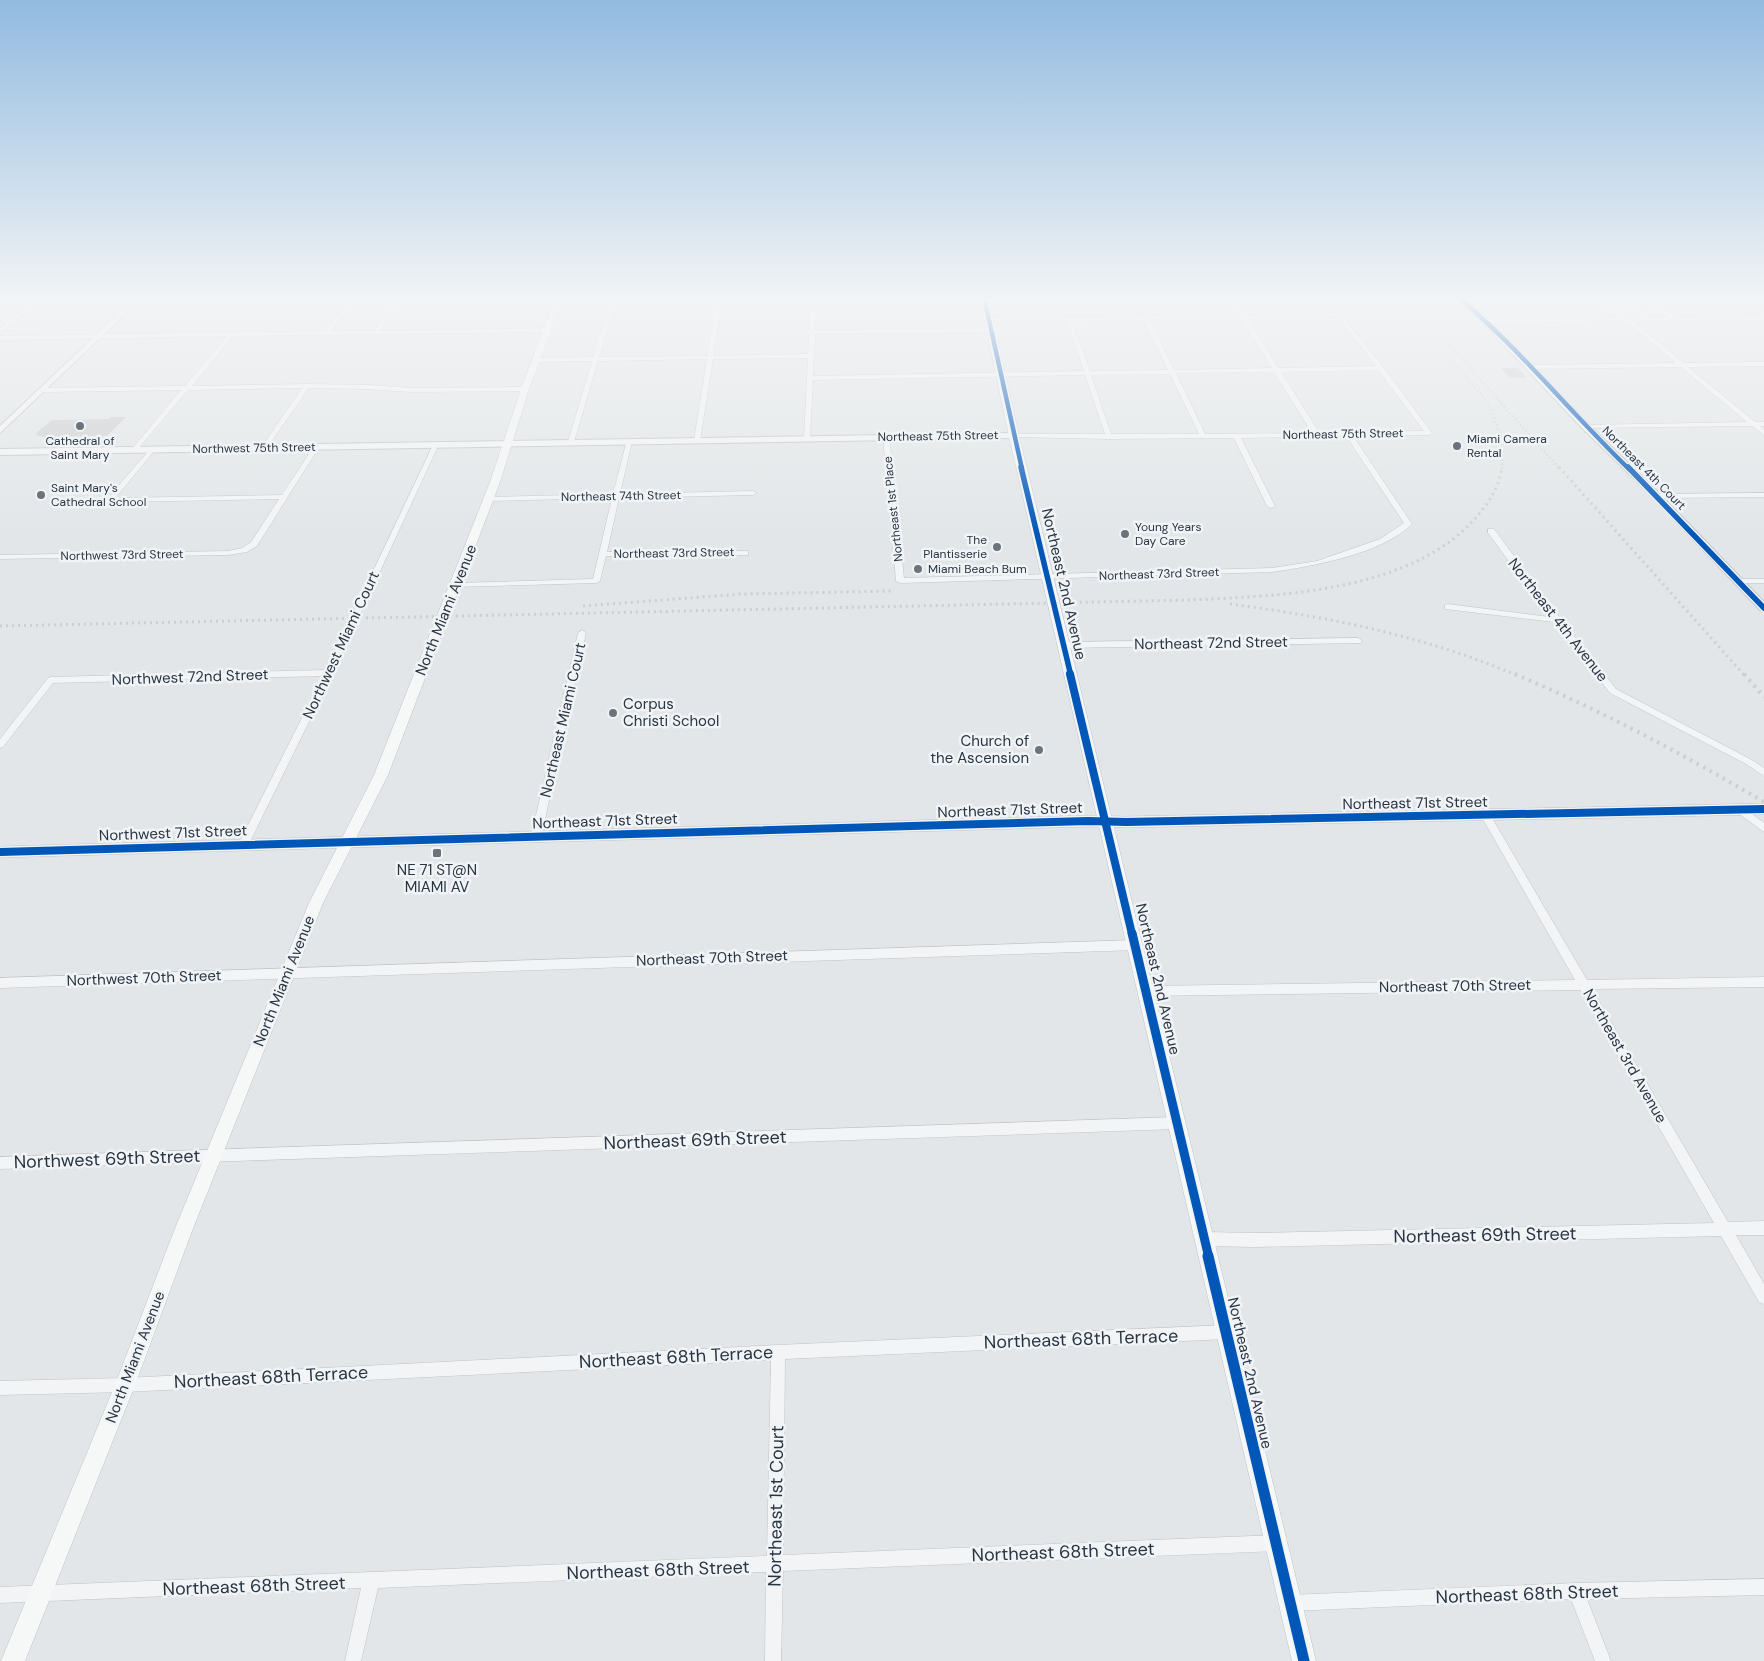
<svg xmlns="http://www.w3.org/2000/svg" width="1764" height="1661" viewBox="0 0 1764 1661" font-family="'DM Sans',sans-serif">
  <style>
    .building { fill: #ccced0 }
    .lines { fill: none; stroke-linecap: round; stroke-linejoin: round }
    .minor-casing { stroke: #c1c4c6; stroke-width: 1 }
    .tertiary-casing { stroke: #c1c4c6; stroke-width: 2 }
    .secondary-casing { stroke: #c1c4c6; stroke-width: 1 }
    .minor { fill: #f2f4f5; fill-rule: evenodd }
    .tertiary { fill: #f2f4f5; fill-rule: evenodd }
    .secondary { fill: #f6f7f7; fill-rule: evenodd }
    .rail-far2 { stroke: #ccced0; stroke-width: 2.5; stroke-dasharray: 1 3; stroke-linecap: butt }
    .rail-far1 { stroke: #ccced0; stroke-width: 3; stroke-dasharray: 2 4; stroke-linecap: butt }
    .rail { stroke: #ccced0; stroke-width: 4; stroke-dasharray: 2.5 5; stroke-linecap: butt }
    .cycleway-far4-casing { stroke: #f1f4f7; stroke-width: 6 }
    .cycleway-far3-casing { stroke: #f1f4f7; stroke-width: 8 }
    .cycleway-far2-casing { stroke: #f1f4f7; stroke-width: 11 }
    .cycleway-far1-casing { stroke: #f1f4f7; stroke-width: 12 }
    .cycleway-casing { stroke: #f1f4f7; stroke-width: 14 }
    .cycleway-far4 { stroke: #0057b8; stroke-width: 4.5 }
    .cycleway-far3 { stroke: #0057b8; stroke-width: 5.5 }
    .cycleway-far2 { stroke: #0057b8; stroke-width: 8 }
    .cycleway-far1 { stroke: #0057b8; stroke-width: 9 }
    .cycleway { stroke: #0057b8; stroke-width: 11 }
    .poi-dot { fill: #6b737c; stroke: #f1f4f7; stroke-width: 2 }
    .labels { text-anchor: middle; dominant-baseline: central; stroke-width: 5; stroke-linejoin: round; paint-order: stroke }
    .far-street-label { font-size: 12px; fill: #2a3542; stroke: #f1f4f7 }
    .far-poi-label { font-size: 12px; fill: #2a3542; stroke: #f1f4f7; text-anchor: start }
    .street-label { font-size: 15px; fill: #2a3542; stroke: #f1f4f7 }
    .poi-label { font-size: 15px; fill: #2a3542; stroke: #f1f4f7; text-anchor: start }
    .near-street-label { font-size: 18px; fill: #2a3542; stroke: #f1f4f7 }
  </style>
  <rect width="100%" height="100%" fill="#e3e6e8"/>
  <g class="building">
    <polygon points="1501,368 1518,368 1527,378 1510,378"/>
    <polygon points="111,417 126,417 107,436 41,437 42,436 36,436 39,434 35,434 52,420 109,419"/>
  </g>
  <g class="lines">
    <defs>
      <g id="minor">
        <polygon points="30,302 37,302 0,333 0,328"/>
        <polygon points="348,302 354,302 331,331 374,331 393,302 399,302 380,331 547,328 550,330 547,332 233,336 192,386 307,384 369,385 411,388 525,387 528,389 525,391 411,392 369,389 309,388 266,449 264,450 261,448 302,388 188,390 136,451 134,452 131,450 132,449 181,390 44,392 41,390 44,388 185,386 227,336 0,340 0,336 325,331"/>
        <path d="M610 302H616L599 357 707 356 716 302H722L713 356 808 354 809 334 807 332 809 330 810 312 813 310 816 312 815 330 991 328 994 330 991 332 815 334 813 376 1084 371 1067 321H987L986 320 989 318 1239 315 1231 302H1237L1245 315 1340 313 1383 367 1432 433 1429 435 1353 436 1412 524C1382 554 1313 566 1272 572L900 583 896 581 883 437 886 435 889 437 904 578 1272 568 1317 561 1380 539 1404 523 1346 436 1241 438 1275 506 1271 508 1267 506 1234 438 1109 439 1012 437V435L1014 434H1105L1085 375 813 380 810 438 807 440 804 438 808 358 713 359 700 440 697 442 694 440 707 359 598 361 574 442 569 443 568 442 592 361 535 362 532 360 535 358 593 357ZM1338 317 1376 366 1278 368 1247 318ZM1241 318 1272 368 1174 370 1150 319ZM1144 320 1168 370 1090 371 1072 321ZM1378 370 1424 431 1319 432 1281 372ZM1274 372 1312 433 1205 434 1176 373ZM1170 374 1199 434H1111L1091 375Z"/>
        <path d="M1574 302C1590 302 1632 304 1644 311 1644 312 1649 317 1649 317H1669L1648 306 1647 305 1650 303 1676 317 1764 316V320L1645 321 1634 322 1684 363 1764 362V366L1688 367 1755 422H1764V426H1760L1764 430V435L1752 426 1584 428 1583 427 1586 425 1747 422 1681 367 1529 369 1526 367 1529 365 1676 363 1626 321 1486 323 1483 321 1486 319 1617 317 1612 312 1615 309ZM1627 310 1639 313 1643 317 1631 318 1618 312Z"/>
        <polygon points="627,440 632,441 620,494 753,491 757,493 753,495 619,498 607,552 745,551 748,551 748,555 606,556 600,581 596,583 453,587 453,583 456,583 593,579 612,498 489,501 485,499 489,497 613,494"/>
        <polygon points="434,443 439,444 333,673 247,848 239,848 238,845 323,676 53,683 3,747 0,748 0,739 48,678 51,677 326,670"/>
        <polygon points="314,446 319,447 257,546 247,552 228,555 0,559 0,555 228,551 242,548 251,542 279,499 119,502 109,497 150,449 152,448 155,450 154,451 117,496 120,498 282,495"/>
        <polygon points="1764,493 1764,497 1657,498 1653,496 1657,494"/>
        <polygon points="1488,529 1494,529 1560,618 1616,689 1752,760 1764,768 1764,776 1746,764 1610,693 1554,622 1445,609 1445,605 1448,604 1550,617 1488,533"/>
        <rect x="1734" y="579" width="30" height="4"/>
        <polygon points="582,630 586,633 541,837 540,840 532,840 531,837 578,633"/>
        <polygon points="1358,638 1362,641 1361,643 1065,648 1061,645 1065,642"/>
        <polygon points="1741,806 1764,823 1764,832 1738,813 1736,810"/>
        <polygon points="1486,812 1489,813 1587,980 1764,977 1764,987 1592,989 1728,1222 1764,1221 1764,1235 1736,1235 1764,1284 1764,1304 1759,1302 1721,1236 1255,1247 1205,1246 1200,1244 1198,1239 1200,1234 1205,1232 1255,1233 1714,1223 1580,990 1146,996 1142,994 1140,991 1142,988 1146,986 1575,980 1481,816"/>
        <polygon points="1136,940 1140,942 1141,945 1140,948 1136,950 0,988 0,978"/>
        <polygon points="1177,1117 1181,1119 1183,1123 1181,1127 1177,1129 0,1169 0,1157"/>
        <polygon points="1227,1325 1232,1327 1234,1332 1232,1337 1227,1339 785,1359 783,1555 1276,1535 1282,1537 1284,1543 1282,1549 1276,1551 783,1571 781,1661 765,1661 766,1572 378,1588 361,1661 345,1661 361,1588 0,1603 0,1587 767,1556 771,1360 125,1392 0,1395 0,1381 125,1378 778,1345"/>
        <polygon points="1764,1579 1764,1595 1587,1599 1611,1661 1595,1661 1571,1599 1290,1611 1284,1609 1282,1603 1284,1597 1290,1595 1576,1583"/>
      </g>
      <g id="tertiary">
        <polygon points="131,302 138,302 0,433 0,426"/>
        <polygon points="1461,302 1469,302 1489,319 1589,425 1660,494 1764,602 1764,611 1760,610 1654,498 1583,429 1483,323"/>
        <polygon points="1014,433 1018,436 1017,438 0,455 0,449"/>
        <polygon points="1764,804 1764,814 1126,827 1088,826 0,857 0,847 1088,816 1126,817"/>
      </g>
      <g id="secondary">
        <polygon points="554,302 562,302 529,389 500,482 388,775 323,903 192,1231 135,1385 25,1661 1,1661 115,1385 174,1231 309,903 374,775 490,482 521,389"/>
        <polygon points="981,302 989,302 1019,436 1316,1661 1292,1661 1009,436"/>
      </g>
    </defs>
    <use href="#minor" class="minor-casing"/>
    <use href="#tertiary" class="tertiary-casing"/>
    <use href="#secondary" class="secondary-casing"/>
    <use href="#minor" class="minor"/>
    <use href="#tertiary" class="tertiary"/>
    <use href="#secondary" class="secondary"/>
    <g class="rail-far2">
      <polyline points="1402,302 1488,403 1502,439 1502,469"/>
      <polyline points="1443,338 1560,469"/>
    </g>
    <g class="rail-far1">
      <polyline points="1559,467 1745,676"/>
      <path d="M1230 604C1329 617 1426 636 1518 676"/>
      <polyline points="583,606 742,594 892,591"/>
      <path d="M0 626 1188 600C1281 596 1415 592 1479 514 1491 500 1499 486 1502 467"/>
    </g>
    <g class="rail">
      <path d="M1515 674C1602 711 1683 754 1764 802"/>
      <polyline points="1744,674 1764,697"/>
    </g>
    <defs>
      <g id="cycleway-far4">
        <polyline points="985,302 1022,469"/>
        <path d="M1464 302C1522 352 1573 415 1629 469"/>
      </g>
      <g id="cycleway-far3">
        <polyline points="1021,467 1071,676"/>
        <polyline points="1628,467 1764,608"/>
      </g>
      <g id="cycleway-far2">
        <polyline points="1070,674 1132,934"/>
        <polyline points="0,852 1088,821 1126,822 1764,809"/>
      </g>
      <polyline id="cycleway-far1" points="1132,933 1209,1258"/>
      <polyline id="cycleway" points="1208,1256 1304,1661"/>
    </defs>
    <use href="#cycleway-far4" class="cycleway-far4-casing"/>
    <use href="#cycleway-far3" class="cycleway-far3-casing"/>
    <use href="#cycleway-far2" class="cycleway-far2-casing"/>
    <use href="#cycleway-far1" class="cycleway-far1-casing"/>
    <use href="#cycleway" class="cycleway-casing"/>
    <use href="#cycleway-far4" class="cycleway-far4"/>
    <use href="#cycleway-far3" class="cycleway-far3"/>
    <use href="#cycleway-far2" class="cycleway-far2"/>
    <use href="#cycleway-far1" class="cycleway-far1"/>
    <use href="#cycleway" class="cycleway"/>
  </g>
  <linearGradient id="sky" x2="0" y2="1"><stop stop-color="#92bbe0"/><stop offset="0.56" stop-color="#f2f4f5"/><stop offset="1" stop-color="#f2f4f5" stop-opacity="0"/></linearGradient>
  <rect width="1764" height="535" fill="url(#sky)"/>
  <g class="poi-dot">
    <circle cx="80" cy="426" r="5"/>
    <circle cx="1457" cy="446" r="5"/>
    <circle cx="41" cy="495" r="5"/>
    <circle cx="1125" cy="534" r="5"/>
    <circle cx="997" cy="547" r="5"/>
    <circle cx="918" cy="569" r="5"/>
    <circle cx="613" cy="713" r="5"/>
    <circle cx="1039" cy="750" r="5"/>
    <rect x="432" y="848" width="10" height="10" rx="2.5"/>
  </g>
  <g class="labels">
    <g class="far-street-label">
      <text transform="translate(1343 434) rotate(-1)">Northeast 75th Street</text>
      <text transform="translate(938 436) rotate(-1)">Northeast 75th Street</text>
      <text transform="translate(254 448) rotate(-1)">Northwest 75th Street</text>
      <text transform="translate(1644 468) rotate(45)">Northeast 4th Court</text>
      <text transform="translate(621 496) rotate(-1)">Northeast 74th Street</text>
      <text transform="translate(893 509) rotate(-96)">Northeast 1st Place</text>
      <text transform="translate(674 553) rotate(-1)">Northeast 73rd Street</text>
      <text transform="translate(122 555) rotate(-1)">Northwest 73rd Street</text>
      <text transform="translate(1159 574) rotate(-2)">Northeast 73rd Street</text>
    </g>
    <g class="far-poi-label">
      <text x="1467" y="439">Miami Camera<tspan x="1467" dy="14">Rental</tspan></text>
      <text x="80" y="441" text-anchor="middle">Cathedral of<tspan x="80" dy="14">Saint Mary</tspan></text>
      <text x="51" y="488">Saint Mary's<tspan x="51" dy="14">Cathedral School</tspan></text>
      <text x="1135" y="527">Young Years<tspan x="1135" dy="14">Day Care</tspan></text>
      <text x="987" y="540" text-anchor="end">The<tspan x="987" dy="14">Plantisserie</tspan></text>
      <text x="928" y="569">Miami Beach Bum</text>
    </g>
    <g class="street-label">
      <text transform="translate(1064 584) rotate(77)">Northeast 2nd Avenue</text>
      <text transform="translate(446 610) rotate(-68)">North Miami Avenue</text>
      <text transform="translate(1558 620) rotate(52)">Northeast 4th Avenue</text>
      <text transform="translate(1211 643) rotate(-1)">Northeast 72nd Street</text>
      <text transform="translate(341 645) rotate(-65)">Northwest Miami Court</text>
      <text transform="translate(190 677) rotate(-2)">Northwest 72nd Street</text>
      <text transform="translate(563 720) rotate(-77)">Northeast Miami Court</text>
      <text transform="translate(1415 803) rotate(-1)">Northeast 71st Street</text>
      <text transform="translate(1010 810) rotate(-2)">Northeast 71st Street</text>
      <text transform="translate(605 821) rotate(-2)">Northeast 71st Street</text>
      <text transform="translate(173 833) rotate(-2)">Northwest 71st Street</text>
      <text transform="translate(712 958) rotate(-2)">Northeast 70th Street</text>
      <text transform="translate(144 978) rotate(-2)">Northwest 70th Street</text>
      <text transform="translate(1158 979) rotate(77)">Northeast 2nd Avenue</text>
      <text transform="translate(284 981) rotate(-68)">North Miami Avenue</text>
      <text transform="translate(1455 986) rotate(-1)">Northeast 70th Street</text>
      <text transform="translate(1625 1056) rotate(60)">Northeast 3rd Avenue</text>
      <text transform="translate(135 1357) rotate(-69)">North Miami Avenue</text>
      <text transform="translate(1250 1373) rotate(77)">Northeast 2nd Avenue</text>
    </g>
    <g class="poi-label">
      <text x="623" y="704">Corpus<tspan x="623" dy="17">Christi School</tspan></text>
      <text x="1029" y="741" text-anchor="end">Church of<tspan x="1029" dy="17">the Ascension</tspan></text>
      <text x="437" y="870" text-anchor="middle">NE 71 ST@N<tspan x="437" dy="17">MIAMI AV</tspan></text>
    </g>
    <g class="near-street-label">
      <text transform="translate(695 1140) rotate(-2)">Northeast 69th Street</text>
      <text transform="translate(107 1159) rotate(-2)">Northwest 69th Street</text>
      <text transform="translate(1485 1235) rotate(-1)">Northeast 69th Street</text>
      <text transform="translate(1081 1339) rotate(-2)">Northeast 68th Terrace</text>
      <text transform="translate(676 1357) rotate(-3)">Northeast 68th Terrace</text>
      <text transform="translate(271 1377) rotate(-3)">Northeast 68th Terrace</text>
      <text transform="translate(776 1506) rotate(-89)">Northeast 1st Court</text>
      <text transform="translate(1063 1552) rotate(-2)">Northeast 68th Street</text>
      <text transform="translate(658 1570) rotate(-2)">Northeast 68th Street</text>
      <text transform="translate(254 1586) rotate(-2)">Northeast 68th Street</text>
      <text transform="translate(1527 1594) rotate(-2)">Northeast 68th Street</text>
    </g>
  </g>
</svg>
